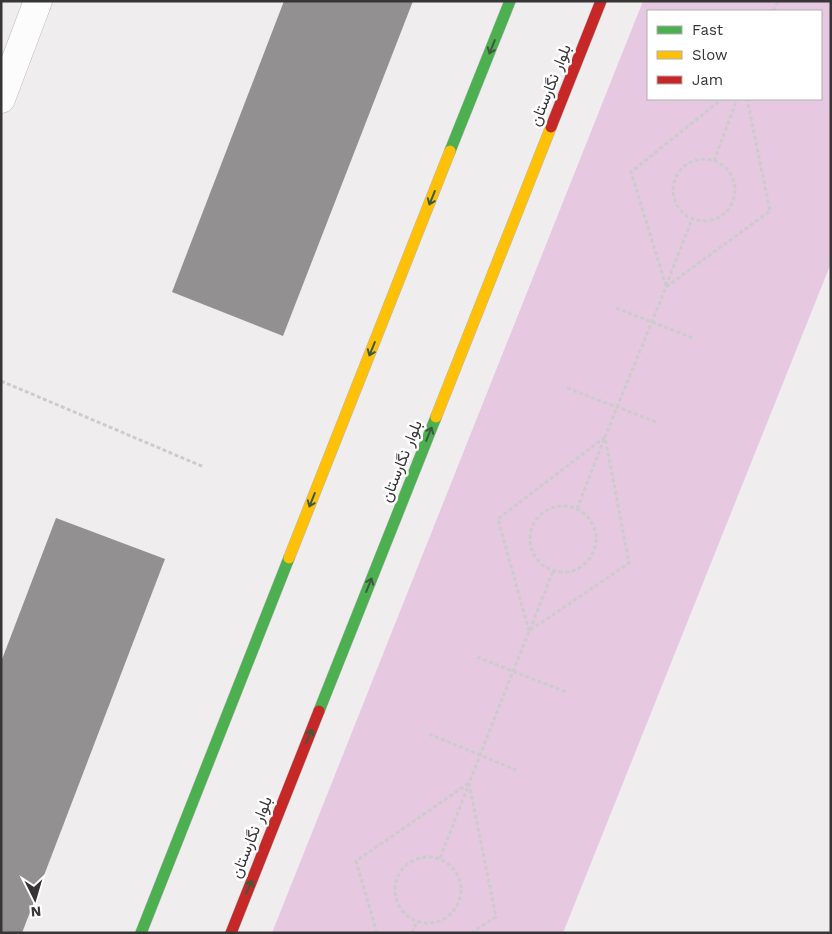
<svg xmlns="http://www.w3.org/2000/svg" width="832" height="934" viewBox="0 0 832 934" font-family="'Work Sans',Vazirmatn,sans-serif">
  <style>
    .green { fill: #e6c8e1; fill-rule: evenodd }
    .building { fill: #929091 }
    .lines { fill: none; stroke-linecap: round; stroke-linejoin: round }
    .street-casing { stroke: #bab7b9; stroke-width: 29 }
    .fast-casing { stroke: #bab7b9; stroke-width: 12 }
    .slow-casing { stroke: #bab7b9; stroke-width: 12 }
    .jam-casing { stroke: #bab7b9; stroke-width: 12 }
    .path { stroke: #cdcccd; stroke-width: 3; stroke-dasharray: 4 2.5; stroke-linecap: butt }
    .street { stroke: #fdfcfd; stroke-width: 28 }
    .fast { stroke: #4caf50; stroke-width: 11 }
    .slow { stroke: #ffc107; stroke-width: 11 }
    .jam { stroke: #c62828; stroke-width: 11 }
    .oneway { stroke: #3d5a3e }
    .labels { text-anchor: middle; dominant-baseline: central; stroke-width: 5; stroke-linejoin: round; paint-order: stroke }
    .street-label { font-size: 16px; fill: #373536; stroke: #fff }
  </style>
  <rect width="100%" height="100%" fill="#f0edef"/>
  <path class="green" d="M643 1H831V263L563 933H272ZM648 11H821V99H648Z"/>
  <g class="building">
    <polygon points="284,1 413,1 283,336 172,292"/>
    <polygon points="56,518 165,559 22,933 1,933 1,662"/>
  </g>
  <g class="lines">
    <defs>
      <polyline id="street" points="1,99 38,1"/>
      <g id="fast">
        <polyline points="450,151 510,1"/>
        <polyline points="319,711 436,417"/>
        <polyline points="141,933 289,558"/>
      </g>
      <g id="slow">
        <polyline points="436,417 551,127"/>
        <polyline points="289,558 450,151"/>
      </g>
      <g id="jam">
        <polyline points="551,127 601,1"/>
        <polyline points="231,933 319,711"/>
      </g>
    </defs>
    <use href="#street" class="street-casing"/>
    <use href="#fast" class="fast-casing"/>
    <use href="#slow" class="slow-casing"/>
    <use href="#jam" class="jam-casing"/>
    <g class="path">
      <polyline points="773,11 778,1"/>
      <circle cx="704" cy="190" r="31"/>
      <polyline points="714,161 737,99"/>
      <polyline points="666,286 631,172 722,99"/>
      <polyline points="666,286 692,219"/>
      <polyline points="616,308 693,338"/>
      <polyline points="1,381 204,467"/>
      <polyline points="567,388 656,422"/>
      <circle cx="563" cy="539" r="33"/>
      <polyline points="577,509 605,437"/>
      <polyline points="530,630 553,571"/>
      <polyline points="529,631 498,519 605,437"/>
      <polyline points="477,657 566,692"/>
      <polyline points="429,734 516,770"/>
      <circle cx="428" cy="890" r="33"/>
      <polyline points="440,858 469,784"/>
      <polyline points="377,933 356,861 469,783"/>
      <polyline points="412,933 417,921"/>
      <polyline points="471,933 496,917 469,783 529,631 629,563 605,437 666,287 770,211 747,99"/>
    </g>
    <use href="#street" class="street"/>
    <use href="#fast" class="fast"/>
    <use href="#slow" class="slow"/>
    <use href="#jam" class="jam"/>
  </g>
  <defs><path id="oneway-shaft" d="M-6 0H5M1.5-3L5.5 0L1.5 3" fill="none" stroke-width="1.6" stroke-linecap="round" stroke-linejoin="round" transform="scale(1.25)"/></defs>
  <g class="oneway">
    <use href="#oneway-shaft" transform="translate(492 47) rotate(112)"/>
    <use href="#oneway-shaft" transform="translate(432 198) rotate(112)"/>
    <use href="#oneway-shaft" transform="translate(372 349) rotate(112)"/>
    <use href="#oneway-shaft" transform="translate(429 434) rotate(-68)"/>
    <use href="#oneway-shaft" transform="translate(312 500) rotate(112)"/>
    <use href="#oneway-shaft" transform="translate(369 585) rotate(-68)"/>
    <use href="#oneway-shaft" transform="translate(309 736) rotate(-68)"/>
    <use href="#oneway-shaft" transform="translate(249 887) rotate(-68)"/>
  </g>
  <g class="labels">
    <g class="street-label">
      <text transform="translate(550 85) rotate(-68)">بلوار نگارستان</text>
      <text transform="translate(401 461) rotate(-68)">بلوار نگارستان</text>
      <text transform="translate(251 837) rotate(-68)">بلوار نگارستان</text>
    </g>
  </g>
  <rect width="832" height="934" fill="none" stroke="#373536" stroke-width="5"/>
  <rect x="647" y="10" width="175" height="90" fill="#ffffff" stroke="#afaeaf"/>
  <rect x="657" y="26" width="25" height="8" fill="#4caf50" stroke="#afaeaf"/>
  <text x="692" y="35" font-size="15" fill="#373536">Fast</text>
  <rect x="657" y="51" width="25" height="8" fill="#ffc107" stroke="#afaeaf"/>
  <text x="692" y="60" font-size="15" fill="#373536">Slow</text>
  <rect x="657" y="76" width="25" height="8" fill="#c62828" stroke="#afaeaf"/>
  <text x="692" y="85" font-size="15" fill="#373536">Jam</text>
  <g transform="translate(35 899) rotate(175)" stroke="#ffffff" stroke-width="4" paint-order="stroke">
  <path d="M0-4L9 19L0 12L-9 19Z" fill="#373536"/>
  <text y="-8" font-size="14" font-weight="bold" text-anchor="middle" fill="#373536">N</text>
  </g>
</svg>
